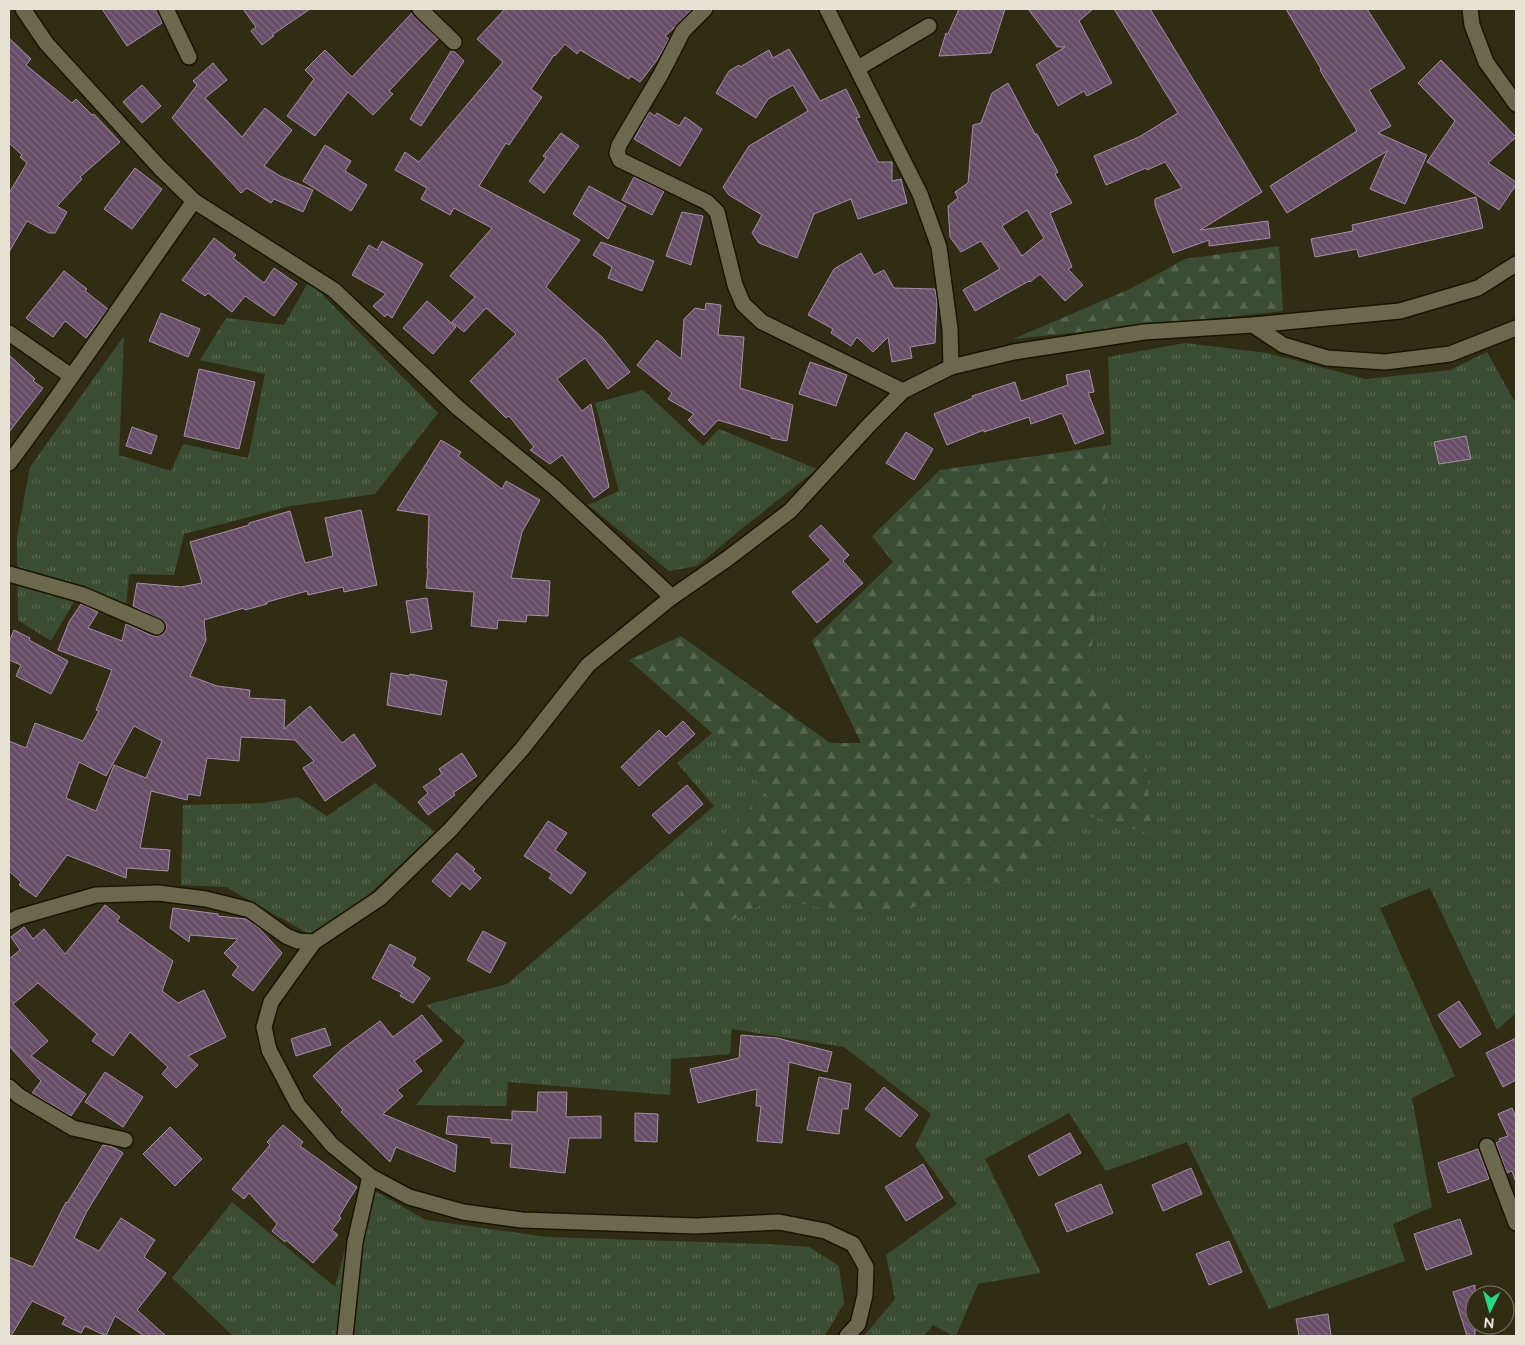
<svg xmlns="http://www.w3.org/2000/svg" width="1525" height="1345" viewBox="0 0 1525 1345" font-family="Raleway,sans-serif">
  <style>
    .grass { fill: url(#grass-tufts) }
    .forest { fill: url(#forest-firs) }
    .building { fill: url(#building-back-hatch); stroke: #a38ea4; fill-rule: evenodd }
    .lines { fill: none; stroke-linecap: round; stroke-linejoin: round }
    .minor-casing { stroke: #191501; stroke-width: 18 }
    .minor { stroke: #6c684e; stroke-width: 15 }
  </style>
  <defs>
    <pattern id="grass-tufts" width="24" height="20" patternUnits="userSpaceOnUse" patternTransform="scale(1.25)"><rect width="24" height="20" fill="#3a4d32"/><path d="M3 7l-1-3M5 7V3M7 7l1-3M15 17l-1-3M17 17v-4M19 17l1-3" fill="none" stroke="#56664f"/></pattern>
    <pattern id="forest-firs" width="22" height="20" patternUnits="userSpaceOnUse" patternTransform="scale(1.25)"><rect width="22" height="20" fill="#3a4d32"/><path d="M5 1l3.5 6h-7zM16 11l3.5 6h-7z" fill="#56664f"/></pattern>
    <pattern id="building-back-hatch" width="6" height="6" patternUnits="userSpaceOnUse" patternTransform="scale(1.25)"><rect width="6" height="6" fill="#684d69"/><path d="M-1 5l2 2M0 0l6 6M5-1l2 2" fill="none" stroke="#7e667e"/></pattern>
  </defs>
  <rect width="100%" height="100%" fill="#312d15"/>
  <g class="grass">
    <polygon points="309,281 438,413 375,494 291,506 184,534 174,575 129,574 126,607 81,590 51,641 18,620 17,537 30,467 124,336 119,455 171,471 183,444 248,458 265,374 200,360 226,318 284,325"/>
    <polygon points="1185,343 1267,353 1366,379 1450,370 1487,352 1516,404 1516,1013 1497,1030 1430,888 1380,908 1455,1076 1412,1098 1432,1207 1393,1224 1405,1261 1269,1309 1187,1142 1106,1171 1069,1113 985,1159 1041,1273 978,1284 956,1336 953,1336 933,1325 924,1336 864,1336 895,1299 886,1255 957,1204 915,1146 931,1114 844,1047 732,1029 730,1054 671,1059 670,1095 508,1082 506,1106 416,1105 465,1041 426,1005 507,984 714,806 677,763 712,733 767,791 682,876 719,927 769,900 854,911 898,915 968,880 1012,883 1083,814 1141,725 1090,671 1111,445 1108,357"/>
    <polygon points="643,390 703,446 719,429 817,469 744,527 697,566 669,571 588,505 619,491 595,403"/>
    <polygon points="375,783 435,832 347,915 309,934 226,887 181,885 183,805 264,803 298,797 327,816"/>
    <polygon points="362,1184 426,1220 547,1237 766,1244 809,1247 839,1266 844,1303 825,1336 233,1336 172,1278 232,1202 335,1287"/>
  </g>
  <g class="forest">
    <polygon points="1279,246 1283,311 1013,339 1132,288 1185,259"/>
    <polygon points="1111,445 1090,671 1141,725 1153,835 1083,814 1012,883 968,880 898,915 854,911 769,900 719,927 680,907 682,876 767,791 712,733 629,660 681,636 830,743 861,743 812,641 893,562 872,536 940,470"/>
  </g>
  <g class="building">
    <polygon points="102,9 157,9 162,23 127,46"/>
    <polygon points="243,9 310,9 272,35 274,36 262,45 251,31 256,27"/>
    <polygon points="505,9 692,9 674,28 665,36 669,39 657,60 640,82 631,76 629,79 580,50 577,54 565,44 555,56 554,55 531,89 542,97 509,145 506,143 479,186 580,240 546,287 603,338 630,372 608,389 585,358 557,379 582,411 591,404 609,487 594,498 562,455 550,464 530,450 534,447 509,416 506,418 470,381 516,334 486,308 464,332 452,322 475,297 450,276 492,228 454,208 450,215 421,199 427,188 395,170 405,152 419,162 503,62 477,39"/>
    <polygon points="959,9 1005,9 991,53 939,56 946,33 948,34"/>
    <polygon points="1028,9 1093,9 1079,21 1112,83 1087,96 1084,91 1058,106 1036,65 1065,47 1057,47"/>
    <polygon points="1114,9 1150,9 1262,192 1200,230 1268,221 1270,238 1209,246 1209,240 1173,253 1155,205 1155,199 1182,188 1165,162 1147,170 1146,168 1106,185 1094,156 1139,137 1178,113"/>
    <polygon points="1286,9 1367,9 1405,68 1369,90 1391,126 1378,133 1427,155 1405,204 1370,189 1387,151 1287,213 1270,186 1357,131 1320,70 1321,69"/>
    <polygon points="412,13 438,39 389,91 393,94 373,115 348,92 315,136 287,116 314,79 305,70 325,50 352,77"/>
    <polygon points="9,38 31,59 26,65 72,103 76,99 92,115 94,114 120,142 80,177 82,179 57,206 67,212 55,233 49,233 27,221 9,252 9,193 27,163 20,157 22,155 9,143"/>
    <polygon points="789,49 820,101 846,89 860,117 856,118 878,162 892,162 892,181 901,179 907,203 858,219 851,199 814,214 797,258 759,243 752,233 762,215 729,195 723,187 749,146 808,111 793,85 768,99 756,118 716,93 729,71 739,65 740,67 769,50 773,58"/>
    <polygon points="451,51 454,51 464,61 421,126 410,119"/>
    <polygon points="1441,60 1516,137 1488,163 1516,182 1516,185 1499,210 1427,162 1455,121 1418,83"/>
    <polygon points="213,63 227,80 205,98 242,137 265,108 292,130 264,166 280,176 313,190 303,212 274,199 271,203 247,188 241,193 172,118 197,85 193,81"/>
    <path d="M1008 83 1035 134H1037L1058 172 1055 174 1072 203 1050 213 1072 267 1068 269 1083 285 1065 301 1040 274 1030 282 1029 281 975 311 963 290 1000 269 981 241 961 252 950 237 948 206 958 198 955 192 968 183 973 125 981 123 992 93ZM1027 210 1044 238 1022 256 1002 226Z"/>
    <polygon points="142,85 161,106 142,123 123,102"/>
    <polygon points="649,112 655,116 657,113 679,126 685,117 702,129 680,166 634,139"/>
    <polygon points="561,133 579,146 544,193 529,181 546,158 543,156"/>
    <polygon points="325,145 351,161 345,171 367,185 351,211 303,181"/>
    <polygon points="135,168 162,189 132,229 104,209"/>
    <polygon points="634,177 664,191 652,215 622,200"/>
    <polygon points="589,186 626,206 608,239 573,214"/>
    <polygon points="1476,197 1483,228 1359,257 1357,249 1315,257 1311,239 1353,231 1352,225"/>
    <polygon points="682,212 703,216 691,265 666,256"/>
    <polygon points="214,238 236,255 233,258 264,283 274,268 297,284 274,316 245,296 232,312 208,293 205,296 182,280"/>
    <polygon points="382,241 423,264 392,318 387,314 385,317 373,306 386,294 352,275 369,245 377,250"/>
    <polygon points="601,242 654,261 642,291 608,278 612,267 593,255"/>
    <polygon points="861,253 874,275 884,270 894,288 935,289 937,301 935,343 910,347 912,358 892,362 888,337 873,352 857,337 851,346 831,333 833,329 808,315 834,269"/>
    <polygon points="64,271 87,289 85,291 108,309 86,338 65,321 53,337 26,318"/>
    <polygon points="427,301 456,327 433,354 403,328"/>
    <polygon points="706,303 721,305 718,335 744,337 740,388 793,405 787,441 771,438 771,436 718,420 704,435 688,420 694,414 668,399 672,393 637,365 657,340 681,359 684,319 695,308 705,310"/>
    <polygon points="161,313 200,329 188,357 149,341"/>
    <polygon points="9,355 35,379 33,381 43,388 9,432"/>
    <polygon points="810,362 847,375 836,406 799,394"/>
    <polygon points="199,369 255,382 239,449 184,436"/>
    <polygon points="1089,370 1094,392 1088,393 1104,433 1075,444 1062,413 1031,424 1029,417 984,432 984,430 947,445 934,414 973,398 972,396 1015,382 1021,401 1068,385 1066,375"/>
    <polygon points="132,427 157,436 151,454 126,446"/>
    <polygon points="906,432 933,449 914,480 886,463"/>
    <polygon points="1466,436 1471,459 1439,464 1434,442"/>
    <polygon points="441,440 461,452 458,456 502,489 506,481 540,500 522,532 511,578 550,581 548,616 527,615 526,622 498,620 497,629 471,626 474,592 426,588 428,569 427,568 429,515 397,510"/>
    <path d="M361 510 377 585 344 592 343 587 308 595 307 591 267 602V604L245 610 244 608 204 620 206 640 190 676 217 686 250 690 249 698 285 700 284 729 310 706 342 743 354 734 376 766 325 801 303 768 314 761 295 740 241 737 239 761 207 758 200 796 188 794 187 800 151 791 140 848 170 850 168 871 127 868 126 878 67 855 36 897 19 885 21 882 9 871V741L26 748 35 723 83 741 99 711 96 710 112 670 58 650 69 622 81 604 98 612 88 628 122 641 126 624 153 636H159L163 634 166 630V625L164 621 133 606 137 583 181 587 202 583 190 542 249 525V523L290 511 305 563 333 556 325 518ZM134 726 162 741 146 778 114 765 96 811 66 798 79 762 106 776Z"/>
    <polygon points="821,525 849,555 843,561 863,583 817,623 792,592 831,560 809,536"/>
    <polygon points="427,598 432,629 411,633 406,601"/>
    <polygon points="14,630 30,638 29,640 68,661 51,694 16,676 21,665 9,660 9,642"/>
    <polygon points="391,673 409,676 410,674 447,681 441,715 387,705"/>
    <polygon points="683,721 695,734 639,786 621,767 659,730 666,737"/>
    <polygon points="462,753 477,776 453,793 455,795 428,815 418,802 428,793 423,787 442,774 439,769"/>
    <polygon points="687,785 703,804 669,834 652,815"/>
    <polygon points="548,821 567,833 555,850 586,873 571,894 549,878 552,874 524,856"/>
    <polygon points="457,853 475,869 473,871 481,878 470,890 462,883 450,897 432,881"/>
    <polygon points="105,905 120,917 117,921 173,961 162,991 178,1003 204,990 226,1037 188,1056 198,1065 176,1088 162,1074 168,1067 130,1032 113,1056 92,1041 97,1034 38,983 13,1004 48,1041 31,1056 86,1094 71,1116 32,1093 41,1081 9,1046 9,959 20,950 11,937 24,927 33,939 44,929 65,954"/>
    <polygon points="173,908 218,914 218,916 246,919 258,927 282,953 253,991 232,975 238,967 224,953 238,939 190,935 189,942 170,928"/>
    <polygon points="483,931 506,943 490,973 467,960"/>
    <polygon points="390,944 416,958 412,966 430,978 413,1003 400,996 402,993 372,978"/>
    <polygon points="1459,1001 1481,1034 1460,1048 1438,1015"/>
    <polygon points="422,1015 442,1041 414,1061 422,1071 397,1090 403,1096 383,1114 457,1145 455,1172 396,1147 390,1162 341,1112 343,1110 313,1076 342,1049 380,1021 393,1037"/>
    <polygon points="325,1028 331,1045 296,1056 291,1039"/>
    <polygon points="741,1035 777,1038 832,1052 827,1072 789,1062 782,1143 757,1141 761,1106 756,1106 757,1089 698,1103 690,1069 739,1058"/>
    <polygon points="1516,1038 1516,1080 1503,1087 1486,1053"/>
    <polygon points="105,1072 143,1097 123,1127 85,1102"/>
    <polygon points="819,1077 851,1084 848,1109 842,1109 839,1134 807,1130"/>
    <polygon points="884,1087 918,1115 900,1137 865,1109"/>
    <polygon points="538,1092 567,1092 566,1117 601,1116 601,1138 569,1138 565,1173 510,1167 512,1144 491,1143 491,1138 446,1134 448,1116 512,1120 512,1111 537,1112"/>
    <polygon points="1512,1108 1516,1118 1516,1180 1515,1180 1512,1171 1507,1173 1496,1143 1500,1141 1499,1139 1508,1136 1498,1114"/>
    <polygon points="635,1113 658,1114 657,1142 635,1141"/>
    <polygon points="283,1125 303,1142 300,1146 357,1187 339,1216 341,1218 332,1230 338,1235 313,1263 286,1240 285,1242 272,1231 277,1224 249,1193 244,1199 232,1189 270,1145 267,1142"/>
    <polygon points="170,1127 202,1159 175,1186 143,1154"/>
    <polygon points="1070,1133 1081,1153 1039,1176 1028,1156"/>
    <polygon points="103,1145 113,1147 123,1153 87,1211 74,1238 99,1251 121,1218 155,1240 144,1257 166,1273 137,1310 166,1336 144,1336 115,1316 106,1336 85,1326 81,1333 62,1324 66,1317 32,1301 11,1336 9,1336 9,1257 33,1267 66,1202 67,1203"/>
    <polygon points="1478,1149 1489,1179 1448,1193 1438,1163"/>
    <polygon points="923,1164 943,1198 906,1221 885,1187"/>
    <polygon points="1191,1168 1202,1194 1163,1211 1152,1185"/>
    <polygon points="1101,1184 1113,1213 1067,1232 1055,1204"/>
    <polygon points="1460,1219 1472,1254 1426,1270 1414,1234"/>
    <polygon points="1229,1241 1242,1272 1209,1285 1196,1254"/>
    <polygon points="1475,1285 1475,1336 1467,1336 1453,1292"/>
    <polygon points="1328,1314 1331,1336 1299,1336 1296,1319"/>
  </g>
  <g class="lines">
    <defs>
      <g id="minor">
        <polyline points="166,9 189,57"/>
        <polyline points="420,9 454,42"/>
        <polyline points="705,9 683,31 661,74 619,145 617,153 620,160 707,202 717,212 735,285 743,304 762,322 903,391"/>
        <polyline points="827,9 920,194 939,247 950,329 951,367"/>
        <polyline points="1470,9 1472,25 1486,62 1516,104"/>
        <polyline points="858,68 929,26"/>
        <polyline points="194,201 334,290 458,408 554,487 672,597"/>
        <polyline points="1253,325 1283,345 1327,358 1385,362 1450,354 1516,328"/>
        <polyline points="9,333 71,376"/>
        <path d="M9 463C73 378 132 288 194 201L160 168 46 43 23 9"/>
        <polyline points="9,574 83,595 157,627"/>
        <polyline points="9,922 19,917 96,895 158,893 206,899 250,910 286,936 298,941 314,942"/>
        <polyline points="9,1087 19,1096 73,1128 125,1140"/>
        <polyline points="1487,1146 1516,1223"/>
        <polyline points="345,1336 355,1242 370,1176"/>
        <polyline points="847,1336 858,1324 865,1295 866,1267 853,1244 825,1231 779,1222 696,1226 522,1220 463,1212 409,1197 370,1176 332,1145 298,1105 269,1050 264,1027 271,1002 314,942 380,898 451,829 522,749 588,665 672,597 727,559 790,511 870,424 903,391 951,367 1014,352 1144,332 1253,325 1400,311 1478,288 1516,264"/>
      </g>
    </defs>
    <use href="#minor" class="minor-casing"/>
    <use href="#minor" class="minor"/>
  </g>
  <rect width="1525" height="1345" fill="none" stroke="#e6e3d5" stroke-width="20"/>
  <g transform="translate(1490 1310) rotate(185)"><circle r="24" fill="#312d15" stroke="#797662"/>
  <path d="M0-4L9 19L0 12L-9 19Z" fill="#26d885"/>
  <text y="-8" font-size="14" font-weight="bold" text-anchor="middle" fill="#e6e3d5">N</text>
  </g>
</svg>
